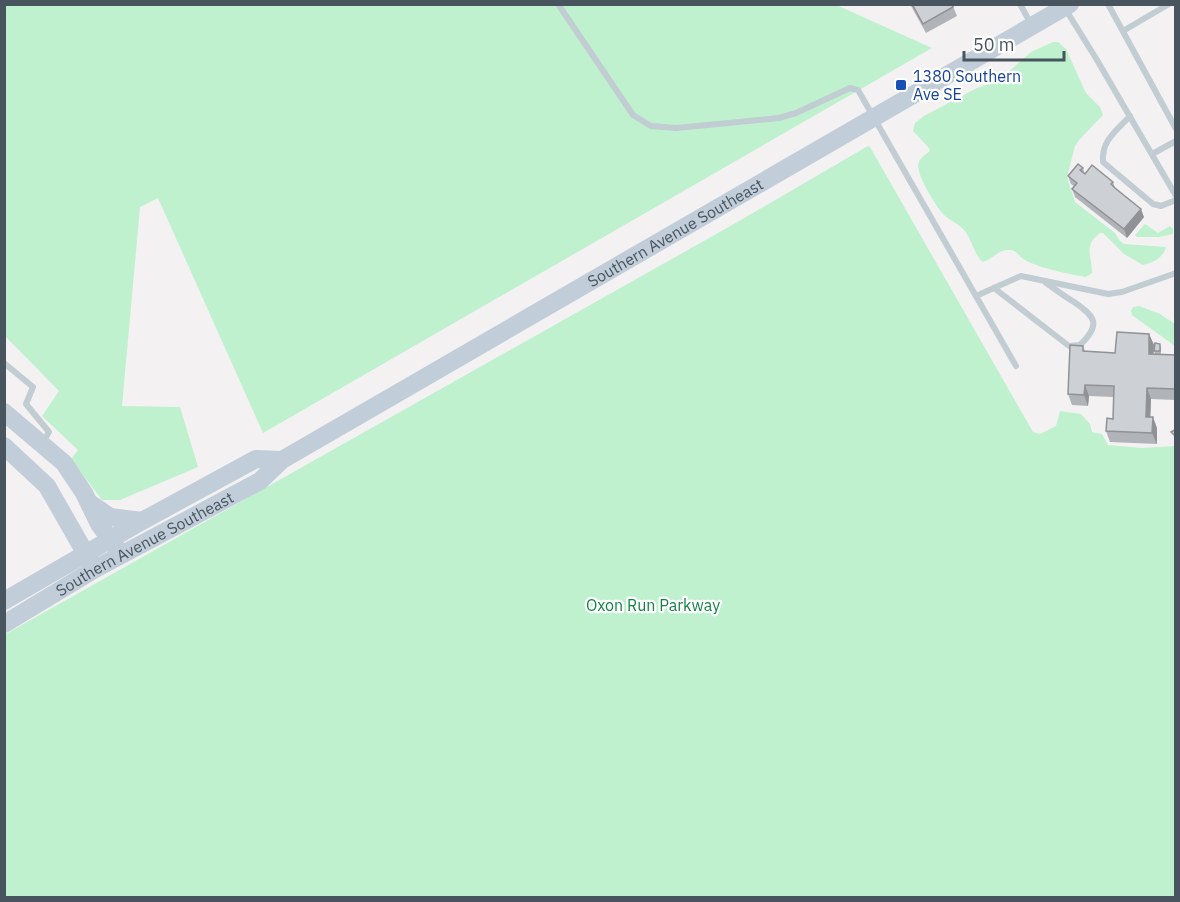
<svg xmlns="http://www.w3.org/2000/svg" width="1180" height="902" viewBox="0 0 1180 902" font-family="'IBM Plex Sans',sans-serif">
  <style>
    .green { fill: #bff1cf }
    .lines { fill: none; stroke-linecap: round; stroke-linejoin: round }
    .lane { stroke: #c1ccd3; stroke-width: 6 }
    .secondary { stroke: #c1cdd8; stroke-width: 18 }
    .wall { fill: #b0b3b7 }
    .shaded-wall { fill: #909295 }
    .building { fill: #cdd0d5; stroke: #909295; stroke-width: 1.5 }
    .transit-dot { fill: #1a4fb4; stroke: #fff; stroke-width: 2 }
    .labels { text-anchor: middle; dominant-baseline: central; stroke-width: 4.5; stroke-linejoin: round; paint-order: stroke }
    .transit-label { font-size: 16px; fill: #164399; stroke: #fff; text-anchor: start }
    .street-label { font-size: 16px; fill: #48555f; stroke: #fff }
    .park-label { font-size: 16px; fill: #148446; stroke: #fff }
  </style>
  <rect width="100%" height="100%" fill="#f3f1f1"/>
  <g class="green">
    <polygon points="834,4 932,48 263,433 158,198 140,207 122,406 180,407 198,467 120,500 102,500 71,459 78,450 42,416 59,391 5,336 5,5"/>
    <path d="M1053 42H1058L1066 49 1086 93 1100 107 1103 115 1080 139 1075 146 1067 177 1075 202 1115 233 1119 240 1124 244 1166 247C1163 258 1154 262 1143 265L1124 254 1103 233H1100C1083 246 1092 255 1092 273L1086 277C1069 274 1039 268 1025 260 1018 256 1017 250 1009 250 999 249 993 259 983 262 974 255 972 239 964 230 959 224 951 221 945 216 936 207 919 179 918 166 918 159 925 155 930 151L929 148 913 131 915 123 924 116 977 88 998 81 1031 52Z"/>
    <polygon points="868,146 870,147 1033,432 1040,434 1056,426 1060,411 1081,414 1090,424 1092,432 1102,434 1108,445 1142,448 1175,446 1175,897 5,897 4,635 734,224"/>
    <polygon points="1145,224 1158,233 1170,226 1173,229 1173,234 1159,237 1137,237 1135,235"/>
    <polygon points="1139,306 1160,314 1175,324 1175,346 1132,315 1131,311 1133,307"/>
  </g>
  <g class="lines">
    <g class="lane">
      <polyline points="558,4 633,115 651,126 676,128 779,118 796,113 850,88 858,90 1016,366"/>
      <polyline points="1020,4 1032,26"/>
      <polyline points="1108,4 1176,129"/>
      <polyline points="1066,10 1097,60 1176,196"/>
      <polyline points="1123,31 1169,4"/>
      <path d="M1130 116C1116 131 1101 141 1103 162L1153 204 1161 206 1176 200"/>
      <polyline points="1152,154 1176,141"/>
      <path d="M994 288 1069 346 1080 345C1101 325 1096 317 1074 302 1064 296 1055 289 1046 283"/>
      <polyline points="976,296 1021,276 1108,294 1122,292 1176,273"/>
      <polyline points="4,363 33,387 26,404 49,432 43,442"/>
    </g>
    <g class="secondary">
      <polyline points="4,412 64,463 84,493 99,524 117,549"/>
      <polyline points="4,446 47,486 91,563"/>
      <polyline points="91,504 110,517 142,521"/>
      <polyline points="4,601 142,521 256,459 282,460"/>
      <path id="s1" d="M4 624 95 569 260 481 282 460 1070 4"/>
    </g>
  </g>
  <g class="wall">
    <polygon points="910,4 952,4 957,16 926,33"/>
    <polygon points="1083,168 1085,174 1113,182 1115,188 1144,217 1127,238 1075,197 1072,189 1074,186 1071,184 1068,176"/>
    <polygon points="1149,334 1154,345 1153,354 1176,355 1176,400 1151,399 1150,417 1157,428 1157,444 1110,442 1106,431 1113,419 1114,397 1089,396 1088,406 1072,405 1068,394 1083,346 1085,351 1115,353"/>
    <polygon points="1161,346 1161,354 1155,354 1154,351"/>
  </g>
  <g class="shaded-wall">
    <polygon points="1141,209 1144,217 1127,238 1124,229"/>
    <polygon points="1149,334 1154,345 1153,365 1149,354"/>
    <polygon points="1085,385 1089,396 1088,406 1084,395"/>
    <polygon points="1147,388 1151,399 1150,428 1146,417"/>
    <polygon points="1153,417 1157,428 1157,444 1152,433"/>
  </g>
  <g class="building">
    <polygon points="912,4 952,4 953,7 923,24"/>
    <polygon points="1078,164 1083,168 1080,170 1085,174 1092,165 1113,182 1111,184 1115,188 1141,209 1124,229 1072,189 1077,183 1068,176"/>
    <polygon points="1117,332 1149,334 1149,354 1176,355 1176,389 1147,388 1146,417 1153,417 1152,433 1106,431 1107,418 1113,419 1114,386 1085,385 1084,395 1068,394 1070,345 1083,346 1083,351 1115,353"/>
    <polygon points="1155,343 1160,344 1160,351 1154,351"/>
    <polygon points="1176,429 1176,437 1171,432"/>
  </g>
  <rect class="transit-dot" x="895" y="79" width="12" height="12" rx="3"/>
  <g class="labels">
    <g class="transit-label">
      <text x="913" y="76">1380 Southern<tspan x="913" dy="18">Ave SE</tspan></text>
    </g>
    <g class="street-label">
      <text stroke="none"><textPath href="#s1" startOffset="778">Southern Avenue Southeast</textPath></text>
      <text stroke="none"><textPath href="#s1" startOffset="162">Southern Avenue Southeast</textPath></text>
    </g>
    <g class="park-label">
      <text x="653" y="605">Oxon Run Parkway</text>
    </g>
  </g>
  <rect width="1180" height="902" fill="none" stroke="#48555f" stroke-width="12"/>
  <path d="M964 51v9h100v-9" fill="none" stroke="#48555f" stroke-width="3"/>
  <text x="973" y="51" font-size="18" fill="#48555f" stroke="#ffffff" stroke-width="4.5" paint-order="stroke">50 m</text>
</svg>
